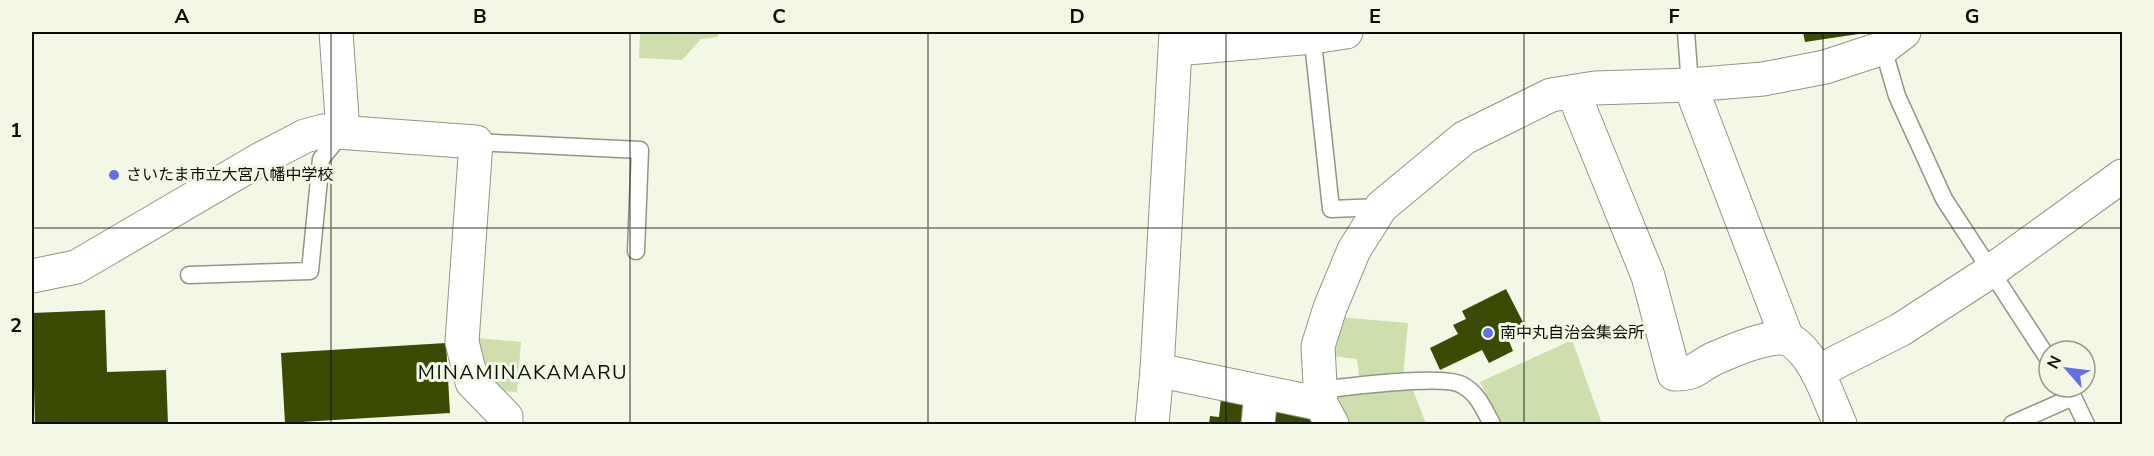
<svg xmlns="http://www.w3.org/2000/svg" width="2154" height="456" viewBox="0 0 2154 456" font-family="'Nunito Sans','Noto Sans JP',sans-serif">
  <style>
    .green { fill: #cedfad }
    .building { fill: #3b4b04 }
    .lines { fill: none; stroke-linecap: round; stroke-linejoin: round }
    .service-casing { stroke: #919786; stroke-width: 19 }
    .minor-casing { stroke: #919786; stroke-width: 35 }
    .service { stroke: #fff; stroke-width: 16 }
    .minor { stroke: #fff; stroke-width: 33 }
    .grid { fill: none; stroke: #0b0d07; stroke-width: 1.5; stroke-opacity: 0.55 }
    .poi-dot { fill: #626fe7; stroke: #f2f8e5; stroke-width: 2 }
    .labels { text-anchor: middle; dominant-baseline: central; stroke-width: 6; stroke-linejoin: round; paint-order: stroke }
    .poi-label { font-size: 16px; fill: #0b0d07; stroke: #f2f8e5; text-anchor: start }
    .quarter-label { font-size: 20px; letter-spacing: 1.5px; fill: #0b0d07; stroke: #f2f8e5 }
    .neatline { fill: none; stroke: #0b0d07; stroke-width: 2 }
    .grid-label { font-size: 20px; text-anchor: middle; font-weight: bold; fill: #0b0d07 }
  </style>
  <rect width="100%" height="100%" fill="#f2f8e5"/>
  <g class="green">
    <polygon points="656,32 718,32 718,37 701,39 682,60 639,58 640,33"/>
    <polygon points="1338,317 1408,323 1403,376 1359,377 1357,359 1332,356"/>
    <polygon points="475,338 521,342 517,392 502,391 482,366"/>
    <polygon points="1572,340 1602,424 1502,424 1480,382"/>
    <polygon points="1413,390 1426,424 1348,424 1333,396"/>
  </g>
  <g class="building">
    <polygon points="1803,32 1864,32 1865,33 1805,42"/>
    <polygon points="1506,289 1528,332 1509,341 1513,351 1489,363 1482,350 1440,370 1430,348 1458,334 1453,325 1466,319 1462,311"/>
    <polygon points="105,310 107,372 166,370 168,424 35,424 32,313"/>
    <polygon points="446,343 450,413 285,423 281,353"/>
    <polygon points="1221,398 1245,400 1242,424 1209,424 1210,416 1219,417"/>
    <polygon points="1314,410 1312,424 1270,424 1272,411 1299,414"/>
  </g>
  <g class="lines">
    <defs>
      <g id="service">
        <polyline points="1686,32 1690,85"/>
        <polyline points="1312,33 1331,209 1381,207"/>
        <polyline points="1883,48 1897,96 1944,199 2049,360"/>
        <polyline points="476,142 640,150 636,251"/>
        <polyline points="189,275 310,271 321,159 343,132"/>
        <path d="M1320 390C1347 387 1443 374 1462 385 1478 393 1484 410 1492 424"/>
        <polyline points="2073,397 2086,424"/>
        <polyline points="2012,424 2073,397 2067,387"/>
      </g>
      <g id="minor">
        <polyline points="336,32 343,132"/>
        <polyline points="1176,49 1313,37 1346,32"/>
        <path d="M1690 85 1787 338C1816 354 1827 395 1840 424"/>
        <path d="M1573 92 1648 276 1674 374C1697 374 1695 368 1713 359 1736 349 1763 337 1787 338"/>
        <polyline points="32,276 76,267 259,160 305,136 323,131 476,142 462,342 472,382 506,417 506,424"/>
        <polyline points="1157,370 1321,404"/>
        <polyline points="1817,372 1900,330 1991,271 2122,176"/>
        <polyline points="1152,424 1157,370 1176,32"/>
        <polyline points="1258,424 1261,392"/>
        <polyline points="1332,424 1321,404 1318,346 1330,308 1354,250 1381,207 1464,138 1551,95 1595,88 1690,85 1763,79 1825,67 1883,48 1904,32"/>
      </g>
    </defs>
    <use href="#service" class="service-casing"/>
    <use href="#minor" class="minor-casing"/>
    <use href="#service" class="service"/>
    <use href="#minor" class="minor"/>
  </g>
  <path class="grid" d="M331 32V424M630 32V424M928 32V424M1226 32V424M1524 32V424M1823 32V424M32 228H2122"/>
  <g class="poi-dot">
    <circle cx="114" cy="175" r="6"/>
    <circle cx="1488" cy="333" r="6"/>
  </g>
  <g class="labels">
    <g class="poi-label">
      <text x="126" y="175">さいたま市立大宮八幡中学校</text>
      <text x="1500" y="333">南中丸自治会集会所</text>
    </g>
    <g class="quarter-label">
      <text x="523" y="372">MINAMINAKAMARU</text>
    </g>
  </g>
  <rect width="2154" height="456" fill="none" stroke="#f2f8e5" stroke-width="66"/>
  <g transform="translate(2067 369) rotate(298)"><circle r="28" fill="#f2f8e5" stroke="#969a8c" stroke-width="1.5"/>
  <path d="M0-4.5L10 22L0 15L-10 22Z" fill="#626fe7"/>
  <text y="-9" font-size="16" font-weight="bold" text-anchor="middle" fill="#0b0d07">N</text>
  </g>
  <rect x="33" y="33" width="2088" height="390" class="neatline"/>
  <g class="grid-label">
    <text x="182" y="23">A</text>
    <text x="480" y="23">B</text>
    <text x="779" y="23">C</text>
    <text x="1077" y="23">D</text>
    <text x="1375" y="23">E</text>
    <text x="1674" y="23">F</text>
    <text x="1972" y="23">G</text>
    <text x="16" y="137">1</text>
    <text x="16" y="332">2</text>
  </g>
</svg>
